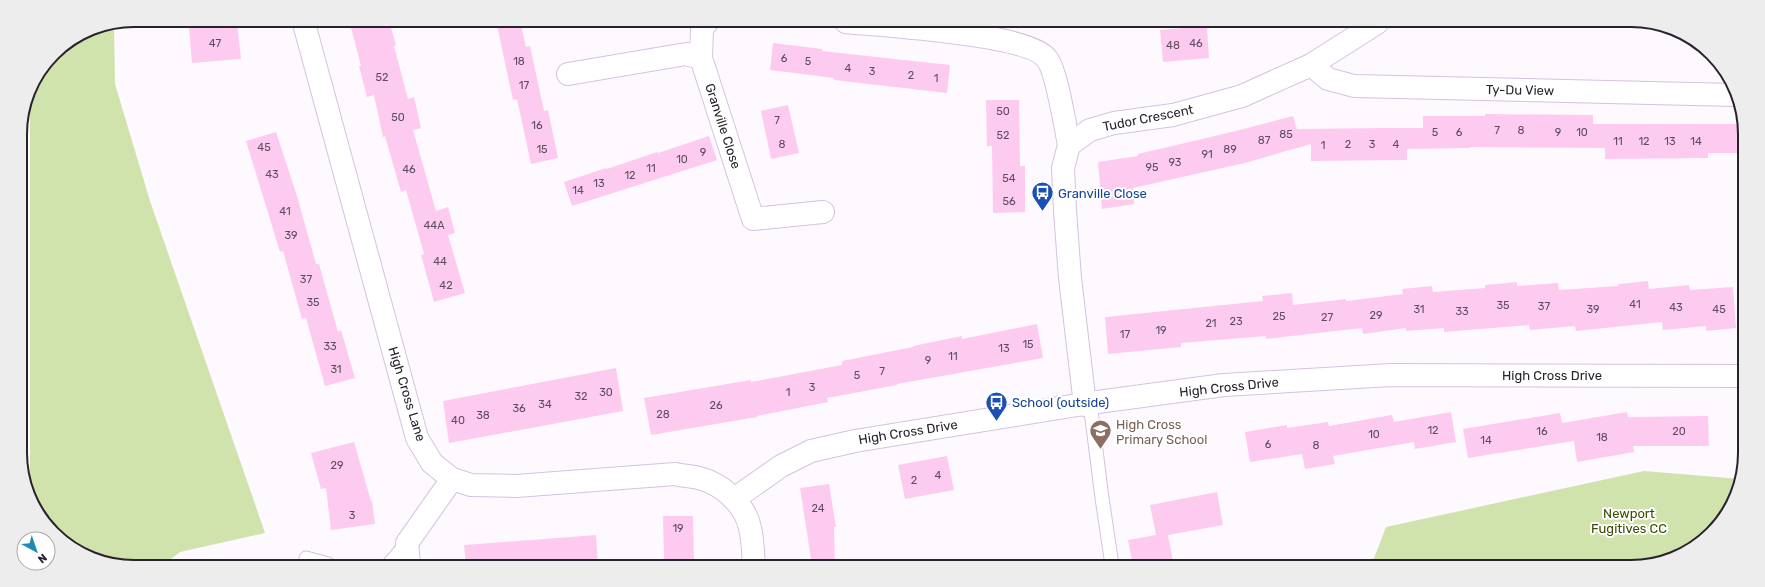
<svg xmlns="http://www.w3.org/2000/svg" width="1765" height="587" viewBox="0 0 1765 587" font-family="Rubik,sans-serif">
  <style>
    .green { fill: #d0e3ac }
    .building { fill: #fdcbef }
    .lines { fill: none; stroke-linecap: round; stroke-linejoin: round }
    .service-casing { stroke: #d5c2df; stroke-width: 15 }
    .minor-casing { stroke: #d5c2df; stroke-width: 24 }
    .tertiary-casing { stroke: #d5c2df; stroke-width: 24 }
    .service { stroke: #fff; stroke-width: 13 }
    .minor { stroke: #fff; stroke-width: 22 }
    .tertiary { stroke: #fff; stroke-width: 22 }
    .labels { text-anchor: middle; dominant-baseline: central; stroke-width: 4; stroke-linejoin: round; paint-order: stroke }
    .number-label { font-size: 11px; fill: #5e4c5e }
    .street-label { font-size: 13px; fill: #29222d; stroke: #fff }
    .transit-label { font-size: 13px; fill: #164399; stroke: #fff; text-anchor: start }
    .education-label { font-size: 13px; fill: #785e54; stroke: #fff; text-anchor: start }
    .park-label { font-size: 13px; fill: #3b4c00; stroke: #fff }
    .rim { fill: none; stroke: #29222d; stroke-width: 2 }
  </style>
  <rect width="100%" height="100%" fill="#fdf9ff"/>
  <g class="green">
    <polygon points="114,24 115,84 150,201 265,533 180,552 166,563 104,563 48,528 30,492 30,104 28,97 32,84 53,53 90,29"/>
    <polygon points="1644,471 1741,479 1741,483 1726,516 1701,543 1639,567 1371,566 1386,527"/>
  </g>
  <g class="building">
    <polygon points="364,21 389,21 396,45 394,46 408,99 414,97 421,128 413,130 436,211 448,207 455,233 448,235 465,293 434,302 421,255 424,254 406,190 401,192 385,136 383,137 374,95 367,97 359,66 361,66 350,24"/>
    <polygon points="496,21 520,21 526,47 530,46 544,111 548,110 558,158 531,164 517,99 513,100"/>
    <polygon points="237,23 241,59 192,63 189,27"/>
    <polygon points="1207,26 1209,58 1163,62 1160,30"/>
    <polygon points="773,43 822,49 822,51 950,65 947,93 834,80 834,78 770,70"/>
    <polygon points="986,100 1019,100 1020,166 1025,166 1025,212 993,213 992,146 987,146"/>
    <polygon points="788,105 799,153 771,159 761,111"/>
    <polygon points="1485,114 1593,115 1593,124 1743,124 1743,153 1708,153 1708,158 1605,159 1605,148 1470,147 1470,148 1407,149 1407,160 1311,161 1311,144 1245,163 1133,188 1134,204 1102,209 1098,162 1138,156 1138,154 1240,130 1293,116 1297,129 1384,128 1423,128 1423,116 1485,116"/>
    <polygon points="276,132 297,196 316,264 319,264 338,332 341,330 355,378 325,386 306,318 302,319 283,251 280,252 246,141"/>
    <polygon points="709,136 717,160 572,206 564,182 606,168 607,169 657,152 658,153"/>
    <polygon points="1648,281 1649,289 1689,285 1690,290 1733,287 1736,328 1706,331 1706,326 1663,330 1662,322 1576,331 1575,326 1530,330 1529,325 1444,332 1444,328 1406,331 1406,328 1363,334 1362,328 1266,339 1266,336 1181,343 1181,347 1108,354 1105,317 1263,301 1262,296 1292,293 1293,305 1346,299 1346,301 1403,294 1402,289 1432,286 1433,292 1485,288 1485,285 1517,282 1517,286 1558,283 1559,290 1618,286 1618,284"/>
    <polygon points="1037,324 1043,358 897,384 897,385 827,398 828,402 757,416 757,417 651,435 644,398 751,380 751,382 842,365 842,361 913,347 913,346 962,336 962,339"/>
    <polygon points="616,368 623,411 449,443 443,401"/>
    <polygon points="1451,412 1456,442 1415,449 1414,442 1333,456 1335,464 1305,469 1302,454 1250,462 1245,432 1287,425 1287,428 1328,422 1329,426 1392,415 1394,422"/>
    <polygon points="1627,412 1628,417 1708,416 1709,446 1633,446 1634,452 1577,462 1574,441 1468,458 1463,429 1560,413 1562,423"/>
    <polygon points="354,442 371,501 372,501 375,524 331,530 326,488 321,489 311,453"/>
    <polygon points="947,456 954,490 905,499 898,465"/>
    <polygon points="829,484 836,527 834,527 835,565 812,565 800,488"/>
    <polygon points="1217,492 1223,525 1168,535 1174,566 1133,566 1128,540 1156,535 1150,505"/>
    <polygon points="663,516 693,516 694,563 664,563"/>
    <polygon points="596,535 598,564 466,564 464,545"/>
  </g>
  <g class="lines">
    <defs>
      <g id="service">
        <polyline points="1090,403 1102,498 1112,565"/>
        <polyline points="306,558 328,564"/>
        <polyline points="389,564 407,543"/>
      </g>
      <g id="minor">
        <polyline points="708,21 702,29 701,58 753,219 823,212"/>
        <path d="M846 22C883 26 1028 33 1047 59 1057 72 1065 126 1069 145"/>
        <polyline points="1311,65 1328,79 1354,86 1735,95"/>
        <polyline points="568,74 686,54 701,58"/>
        <polyline points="1085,405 1070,278 1065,211 1063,168 1069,145 1090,130 1114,123 1173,115 1242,96 1311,65 1377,23"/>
        <polyline points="734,499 781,466 811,451 855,441 960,424 1090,403 1224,385 1391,375 1742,376"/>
        <polyline points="409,564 407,543 452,479"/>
      </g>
      <path id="tertiary" d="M303 20 417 438 432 463 452 479 471 485 516 486 675 474C683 476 691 476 699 478 722 484 745 504 750 528 753 540 753 553 754 565"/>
    </defs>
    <use href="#service" class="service-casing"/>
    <use href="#minor" class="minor-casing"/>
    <use href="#tertiary" class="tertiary-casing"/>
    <use href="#service" class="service"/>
    <use href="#minor" class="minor"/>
    <use href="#tertiary" class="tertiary"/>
  </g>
  <defs>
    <symbol id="bus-pin" viewBox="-11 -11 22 30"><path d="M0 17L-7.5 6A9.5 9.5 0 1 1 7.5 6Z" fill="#1a4fb4" stroke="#fff"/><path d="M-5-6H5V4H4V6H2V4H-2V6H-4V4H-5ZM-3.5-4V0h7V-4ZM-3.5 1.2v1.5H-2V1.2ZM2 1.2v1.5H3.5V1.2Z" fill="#fff"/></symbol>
    <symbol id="school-pin" viewBox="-11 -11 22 30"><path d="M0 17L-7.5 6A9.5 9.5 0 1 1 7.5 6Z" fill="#8d6e63" stroke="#fff"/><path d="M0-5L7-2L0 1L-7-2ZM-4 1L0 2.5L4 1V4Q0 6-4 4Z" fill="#fff"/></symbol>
  </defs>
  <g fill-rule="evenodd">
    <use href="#bus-pin" x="1030" y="180" width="25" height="34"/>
    <use href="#bus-pin" x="984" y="390" width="25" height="34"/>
    <use href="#school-pin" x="1088" y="418" width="25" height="34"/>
  </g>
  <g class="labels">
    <g class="number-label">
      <text x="215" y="43">47</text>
      <text x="1196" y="43">46</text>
      <text x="1173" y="45">48</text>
      <text x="784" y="58">6</text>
      <text x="519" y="61">18</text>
      <text x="808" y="61">5</text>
      <text x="848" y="68">4</text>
      <text x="872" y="71">3</text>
      <text x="911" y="75">2</text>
      <text x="382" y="77">52</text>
      <text x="936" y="78">1</text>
      <text x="524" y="85">17</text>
      <text x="1003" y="111">50</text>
      <text x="398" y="117">50</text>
      <text x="777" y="120">7</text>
      <text x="537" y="125">16</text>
      <text x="1497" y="130">7</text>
      <text x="1521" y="130">8</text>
      <text x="1435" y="132">5</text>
      <text x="1459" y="132">6</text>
      <text x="1558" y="132">9</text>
      <text x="1582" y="132">10</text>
      <text x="1286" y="134">85</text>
      <text x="1003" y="135">52</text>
      <text x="1264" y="140">87</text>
      <text x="1618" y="141">11</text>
      <text x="1644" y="141">12</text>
      <text x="1670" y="141">13</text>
      <text x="1696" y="141">14</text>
      <text x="782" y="144">8</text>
      <text x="1348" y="144">2</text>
      <text x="1372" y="144">3</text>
      <text x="1396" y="144">4</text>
      <text x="1323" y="145">1</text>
      <text x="264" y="147">45</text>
      <text x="542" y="149">15</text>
      <text x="1230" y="149">89</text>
      <text x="703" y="152">9</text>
      <text x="1207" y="154">91</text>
      <text x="682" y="159">10</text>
      <text x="1175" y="162">93</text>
      <text x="1152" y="167">95</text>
      <text x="651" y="168">11</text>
      <text x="409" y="169">46</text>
      <text x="272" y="174">43</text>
      <text x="630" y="175">12</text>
      <text x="1009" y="178">54</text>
      <text x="599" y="183">13</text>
      <text x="578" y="190">14</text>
      <text x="1009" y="201">56</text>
      <text x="285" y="211">41</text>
      <text x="434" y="225">44A</text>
      <text x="291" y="235">39</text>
      <text x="440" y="261">44</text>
      <text x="306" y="279">37</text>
      <text x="446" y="285">42</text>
      <text x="313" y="302">35</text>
      <text x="1635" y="304">41</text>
      <text x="1503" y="305">35</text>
      <text x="1544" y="306">37</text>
      <text x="1676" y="307">43</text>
      <text x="1419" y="309">31</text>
      <text x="1593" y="309">39</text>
      <text x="1719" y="309">45</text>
      <text x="1462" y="311">33</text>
      <text x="1376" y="315">29</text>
      <text x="1279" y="316">25</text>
      <text x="1327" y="317">27</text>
      <text x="1236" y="321">23</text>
      <text x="1211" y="323">21</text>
      <text x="1161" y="330">19</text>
      <text x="1125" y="334">17</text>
      <text x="1028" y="344">15</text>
      <text x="330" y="346">33</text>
      <text x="1004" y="348">13</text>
      <text x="953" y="356">11</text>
      <text x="928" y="360">9</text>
      <text x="336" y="369">31</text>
      <text x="882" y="371">7</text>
      <text x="857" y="375">5</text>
      <text x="812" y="387">3</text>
      <text x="606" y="392">30</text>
      <text x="788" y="392">1</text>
      <text x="581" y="396">32</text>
      <text x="545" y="404">34</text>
      <text x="716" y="405">26</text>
      <text x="519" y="408">36</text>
      <text x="663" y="414">28</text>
      <text x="483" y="415">38</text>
      <text x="458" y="420">40</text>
      <text x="1433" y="430">12</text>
      <text x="1542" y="431">16</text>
      <text x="1679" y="431">20</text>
      <text x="1374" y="434">10</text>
      <text x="1602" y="437">18</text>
      <text x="1486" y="440">14</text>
      <text x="1268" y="444">6</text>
      <text x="1316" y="445">8</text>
      <text x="337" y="465">29</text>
      <text x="938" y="475">4</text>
      <text x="914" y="480">2</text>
      <text x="818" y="508">24</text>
      <text x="352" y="515">3</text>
      <text x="678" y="528">19</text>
    </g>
    <g class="street-label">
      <text transform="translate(1520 90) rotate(1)">Ty-Du View</text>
      <text transform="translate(1148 118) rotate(-11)">Tudor Crescent</text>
      <text transform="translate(723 126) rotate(72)">Granville Close</text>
      <text x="1552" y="375">High Cross Drive</text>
      <text transform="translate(1229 387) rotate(-6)">High Cross Drive</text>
      <text transform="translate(407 394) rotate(73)">High Cross Lane</text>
      <text transform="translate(908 432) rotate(-9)">High Cross Drive</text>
    </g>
    <g class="transit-label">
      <text x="1058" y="193">Granville Close</text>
      <text x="1012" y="402">School (outside)</text>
    </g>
    <g class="education-label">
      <text x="1116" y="424">High Cross<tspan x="1116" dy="15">Primary School</tspan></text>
    </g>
    <g class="park-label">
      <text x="1629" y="513">Newport<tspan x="1629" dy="15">Fugitives CC</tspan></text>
    </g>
  </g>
  <path d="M0 0H1765V587H0ZM134 27H1631A107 107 0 0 1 1738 134V453A107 107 0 0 1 1631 560H134A107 107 0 0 1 27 453V134A107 107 0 0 1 134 27Z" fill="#eeedee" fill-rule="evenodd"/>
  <path class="rim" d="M134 27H1631A107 107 0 0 1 1738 134V453A107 107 0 0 1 1631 560H134A107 107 0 0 1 27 453V134A107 107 0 0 1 134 27Z"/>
  <g transform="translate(36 551) rotate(140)"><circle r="19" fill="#ffffff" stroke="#a9a7ab"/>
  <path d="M0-3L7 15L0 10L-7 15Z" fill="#228ab2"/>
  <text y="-6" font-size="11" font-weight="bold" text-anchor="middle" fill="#29222d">N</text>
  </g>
</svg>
